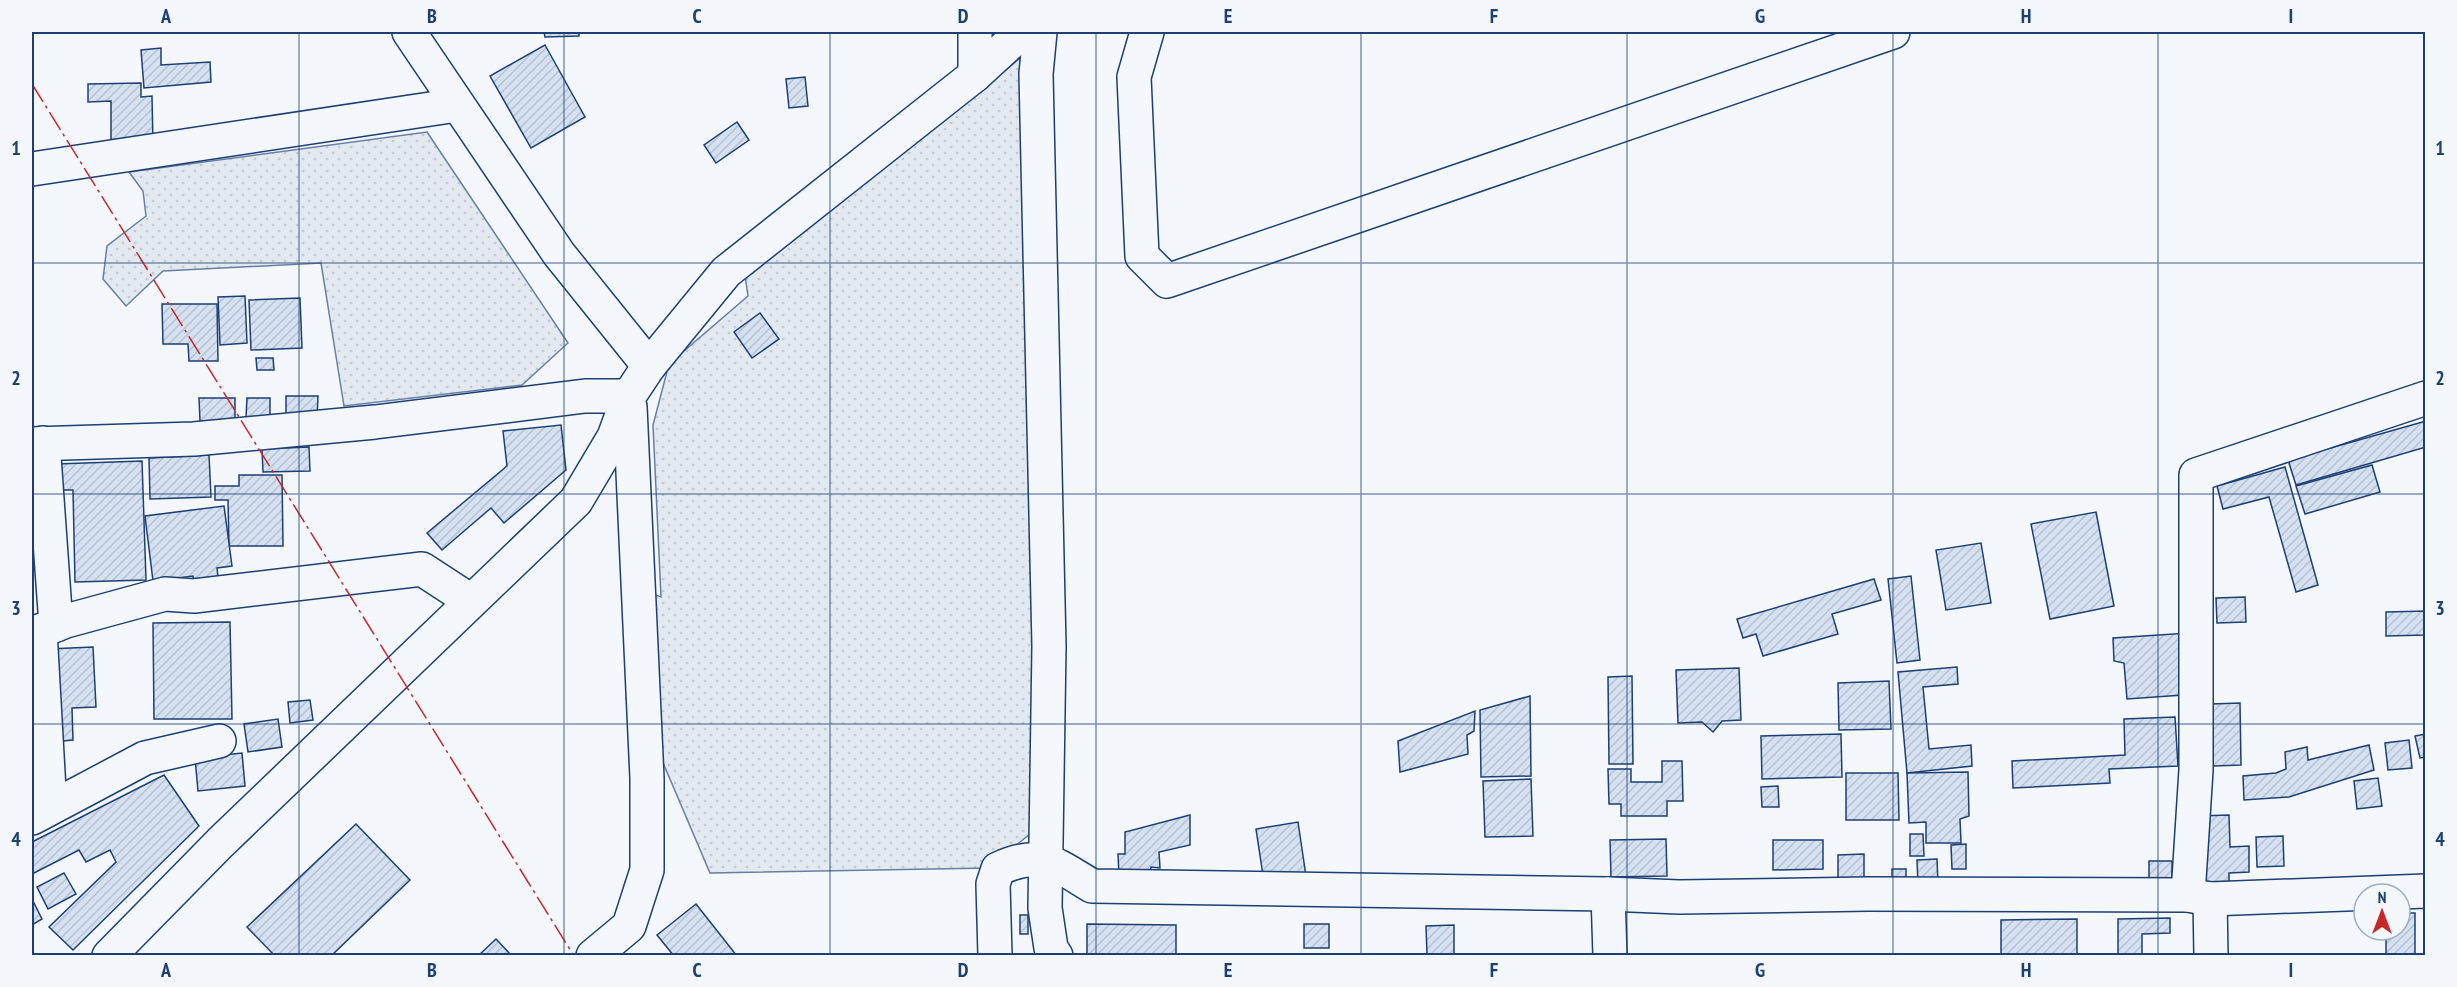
<svg xmlns="http://www.w3.org/2000/svg" width="2457" height="987" viewBox="0 0 2457 987" font-family="'PT Sans Narrow',sans-serif">
  <style>
    .grass { fill: url(#grass-dots); stroke: #687fa3; stroke-width: 1.5 }
    .building { fill: url(#building-hatch); stroke: #1d3f73; stroke-width: 1.5 }
    .lines { fill: none; stroke-linecap: round; stroke-linejoin: round }
    .minor-casing { stroke: #1d3f73; stroke-width: 36 }
    .minor { stroke: #f4f7fb; stroke-width: 33 }
    .power { stroke: #c62828; stroke-width: 1.5; stroke-dasharray: 21 4.5 3 4.5; stroke-linecap: butt }
    .grid { fill: none; stroke: #1d3f73; stroke-width: 1.5; stroke-opacity: 0.55 }
    .neatline { fill: none; stroke: #1d3f73; stroke-width: 2 }
    .grid-label { font-size: 20px; text-anchor: middle; font-weight: bold; fill: #1d3f73 }
  </style>
  <defs>
    <pattern id="grass-dots" width="8" height="8" patternUnits="userSpaceOnUse" patternTransform="scale(1.5)"><rect width="8" height="8" fill="#e3e9f0"/><path d="M2 2h.1M6 6h.1" fill="none" stroke="#c2c9d1" stroke-width="1.8" stroke-linecap="round"/></pattern>
    <pattern id="building-hatch" width="6" height="6" patternUnits="userSpaceOnUse" patternTransform="scale(1.5)"><rect width="6" height="6" fill="#d5e0f0"/><path d="M-1 1l2-2M0 6l6-6M5 7l2-2" fill="none" stroke="#b6c1d1"/></pattern>
  </defs>
  <rect width="100%" height="100%" fill="#f4f7fb"/>
  <g class="grass">
    <polygon points="1020,58 1027,244 1034,579 1031,833 989,868 710,873 644,718 626,699 638,588 661,597 653,425 669,364 748,296 744,269 975,96"/>
    <polygon points="427,132 568,343 522,385 344,406 321,263 163,271 126,306 103,279 107,246 146,216 143,191 129,172"/>
  </g>
  <g class="building">
    <polygon points="544,32 579,32 579,36 545,37"/>
    <polygon points="545,45 585,117 531,148 490,76"/>
    <polygon points="161,48 161,65 210,62 211,82 144,88 141,50"/>
    <polygon points="805,77 808,106 789,108 786,79"/>
    <polygon points="141,83 141,97 152,96 153,144 111,145 111,101 88,102 88,84"/>
    <polygon points="737,122 749,140 716,163 704,145"/>
    <polygon points="245,296 247,343 220,345 218,297"/>
    <polygon points="300,298 302,348 251,350 249,300"/>
    <polygon points="162,304 217,304 218,361 189,361 188,344 163,344"/>
    <polygon points="760,313 779,339 752,358 734,332"/>
    <polygon points="256,358 273,358 274,370 257,370"/>
    <polygon points="286,396 318,396 317,418 286,417"/>
    <polygon points="199,398 235,398 235,420 200,421"/>
    <polygon points="247,398 270,398 270,417 246,417"/>
    <polygon points="2426,421 2426,447 2296,485 2288,460"/>
    <polygon points="561,425 566,470 504,523 491,508 442,550 427,533 507,466 503,431"/>
    <polygon points="309,447 310,471 263,472 262,449"/>
    <polygon points="209,455 211,497 150,499 149,458"/>
    <polygon points="142,461 146,580 75,582 73,490 57,490 56,464"/>
    <polygon points="2372,465 2380,492 2305,514 2296,486"/>
    <polygon points="2285,467 2318,585 2296,592 2269,497 2223,509 2217,486"/>
    <polygon points="239,475 282,475 283,546 229,546 228,500 215,500 215,486 239,486"/>
    <polygon points="224,506 232,566 217,568 219,586 194,589 193,576 153,581 145,516"/>
    <polygon points="2096,512 2114,606 2050,619 2031,524"/>
    <polygon points="1981,543 1991,603 1946,610 1936,550"/>
    <polygon points="1911,576 1920,660 1897,663 1888,579"/>
    <polygon points="1874,579 1881,600 1832,614 1838,634 1763,656 1756,634 1743,638 1737,619"/>
    <polygon points="2245,597 2246,622 2217,623 2216,598"/>
    <polygon points="2426,611 2426,635 2386,636 2386,612"/>
    <polygon points="230,622 232,719 154,719 153,623"/>
    <polygon points="2189,633 2183,695 2127,699 2124,663 2114,661 2113,638"/>
    <polygon points="93,647 96,707 72,708 73,740 52,742 48,649"/>
    <polygon points="1957,667 1958,684 1923,687 1929,749 1971,745 1972,766 1907,773 1898,672"/>
    <polygon points="1739,668 1741,720 1722,721 1713,732 1702,722 1678,723 1676,670"/>
    <polygon points="1632,676 1633,764 1609,764 1608,677"/>
    <polygon points="1889,681 1891,729 1839,730 1838,683"/>
    <polygon points="1530,696 1531,776 1481,777 1480,710"/>
    <polygon points="310,700 313,720 290,723 288,702"/>
    <polygon points="2240,703 2241,765 2213,766 2211,704"/>
    <polygon points="1475,711 1474,731 1467,735 1468,754 1400,772 1398,741"/>
    <polygon points="2175,717 2178,766 2109,769 2110,783 2013,788 2012,761 2125,755 2124,719"/>
    <polygon points="278,719 282,747 248,752 244,724"/>
    <polygon points="1841,734 1842,777 1762,779 1761,736"/>
    <polygon points="2426,734 2426,757 2420,758 2415,736"/>
    <polygon points="2409,740 2412,768 2388,770 2385,743"/>
    <polygon points="2369,745 2374,770 2289,797 2244,800 2243,776 2276,773 2286,769 2285,752 2307,747 2308,760"/>
    <polygon points="242,753 245,786 198,791 195,758"/>
    <polygon points="1662,761 1682,761 1683,801 1667,801 1667,816 1621,816 1621,804 1609,804 1608,769 1631,769 1631,782 1662,782"/>
    <polygon points="1968,772 1969,816 1960,819 1961,843 1926,843 1926,822 1909,823 1907,773"/>
    <polygon points="1846,773 1898,773 1899,820 1846,820"/>
    <polygon points="164,775 199,826 73,950 49,927 116,862 110,850 86,862 79,850 32,874 32,842"/>
    <polygon points="2378,778 2382,806 2357,809 2354,781"/>
    <polygon points="1531,779 1533,836 1485,837 1483,781"/>
    <polygon points="1778,786 1779,807 1762,807 1761,787"/>
    <polygon points="1190,815 1190,845 1159,852 1160,868 1151,867 1150,875 1119,876 1118,854 1125,854 1125,832"/>
    <polygon points="2229,815 2230,847 2249,846 2249,872 2229,873 2229,883 2199,884 2198,816"/>
    <polygon points="1298,822 1306,876 1264,882 1256,829"/>
    <polygon points="356,824 410,880 331,956 275,956 247,927"/>
    <polygon points="1910,834 1923,834 1924,856 1910,856"/>
    <polygon points="2283,836 2284,866 2257,867 2256,837"/>
    <polygon points="1666,839 1667,876 1611,877 1610,840"/>
    <polygon points="1773,840 1823,840 1823,869 1773,870"/>
    <polygon points="1966,844 1966,869 1952,869 1951,845"/>
    <polygon points="1864,854 1864,882 1838,883 1838,855"/>
    <polygon points="1937,859 1938,884 1918,884 1917,860"/>
    <rect x="2149" y="861" width="23" height="21"/>
    <rect x="1892" y="869" width="14" height="17"/>
    <polygon points="64,873 76,894 48,909 37,887"/>
    <polygon points="32,899 42,919 32,925"/>
    <polygon points="696,904 737,956 674,956 657,935"/>
    <polygon points="2400,913 2415,913 2415,956 2386,956 2386,930 2400,930"/>
    <rect x="1020" y="915" width="8" height="19"/>
    <polygon points="2170,918 2170,933 2142,934 2142,956 2118,956 2118,919"/>
    <polygon points="2077,919 2077,956 2001,956 2001,920"/>
    <polygon points="1087,924 1176,925 1176,956 1087,956"/>
    <rect x="1304" y="924" width="25" height="24"/>
    <polygon points="1454,925 1454,954 1427,954 1426,926"/>
    <polygon points="496,939 512,956 478,956"/>
  </g>
  <g class="lines">
    <defs>
      <g id="minor">
        <polyline points="409,32 559,254 649,366"/>
        <polyline points="1040,32 1036,74 1049,646 1045,908 1051,948 1056,956"/>
        <polyline points="1147,32 1134,77 1142,256 1167,281 1893,32"/>
        <polyline points="975,75 975,32"/>
        <polyline points="32,169 457,105"/>
        <polyline points="43,443 56,625"/>
        <polyline points="32,444 194,439 375,422 585,396 629,396"/>
        <polyline points="40,631 50,808"/>
        <polyline points="32,632 40,631 66,621 165,594 194,596 422,569 471,601"/>
        <polyline points="32,818 145,758 219,741"/>
        <polyline points="1608,894 1610,956"/>
        <polyline points="2188,895 2196,770 2196,475 2426,398"/>
        <polyline points="2210,899 2211,956"/>
        <polyline points="109,956 220,843 576,501 614,437 629,396 649,366 726,272 975,75 1022,32"/>
        <polyline points="593,956 629,926 647,870 647,778 630,407"/>
        <path d="M995 956 993 884 998 869C1041 849 1055 864 1092 886L1608 894 1679 897 1868 894 2188 895 2210 899 2426 891"/>
      </g>
    </defs>
    <use href="#minor" class="minor-casing"/>
    <use href="#minor" class="minor"/>
    <polyline class="power" points="32,84 574,956"/>
  </g>
  <path class="grid" d="M299 32V956M564 32V956M830 32V956M1096 32V956M1361 32V956M1627 32V956M1893 32V956M2158 32V956M32 263H2426M32 494H2426M32 724H2426"/>
  <rect width="2457" height="987" fill="none" stroke="#f4f7fb" stroke-width="66"/>
  <g transform="translate(2382 912)"><circle r="28" fill="#f4f7fb" stroke="#9eadc5" stroke-width="1.5"/>
  <path d="M0-4.5L10 22L0 15L-10 22Z" fill="#c62828"/>
  <text y="-9" font-size="16" font-weight="bold" text-anchor="middle" fill="#1d3f73">N</text>
  </g>
  <rect x="33" y="33" width="2391" height="921" class="neatline"/>
  <g class="grid-label">
    <text x="166" y="23">A</text>
    <text x="432" y="23">B</text>
    <text x="697" y="23">C</text>
    <text x="963" y="23">D</text>
    <text x="1228" y="23">E</text>
    <text x="1494" y="23">F</text>
    <text x="1760" y="23">G</text>
    <text x="2026" y="23">H</text>
    <text x="2291" y="23">I</text>
    <text x="16" y="155">1</text>
    <text x="2440" y="155">1</text>
    <text x="16" y="385">2</text>
    <text x="2440" y="385">2</text>
    <text x="16" y="615">3</text>
    <text x="2440" y="615">3</text>
    <text x="16" y="846">4</text>
    <text x="2440" y="846">4</text>
    <text x="166" y="977">A</text>
    <text x="432" y="977">B</text>
    <text x="697" y="977">C</text>
    <text x="963" y="977">D</text>
    <text x="1228" y="977">E</text>
    <text x="1494" y="977">F</text>
    <text x="1760" y="977">G</text>
    <text x="2026" y="977">H</text>
    <text x="2291" y="977">I</text>
  </g>
</svg>
